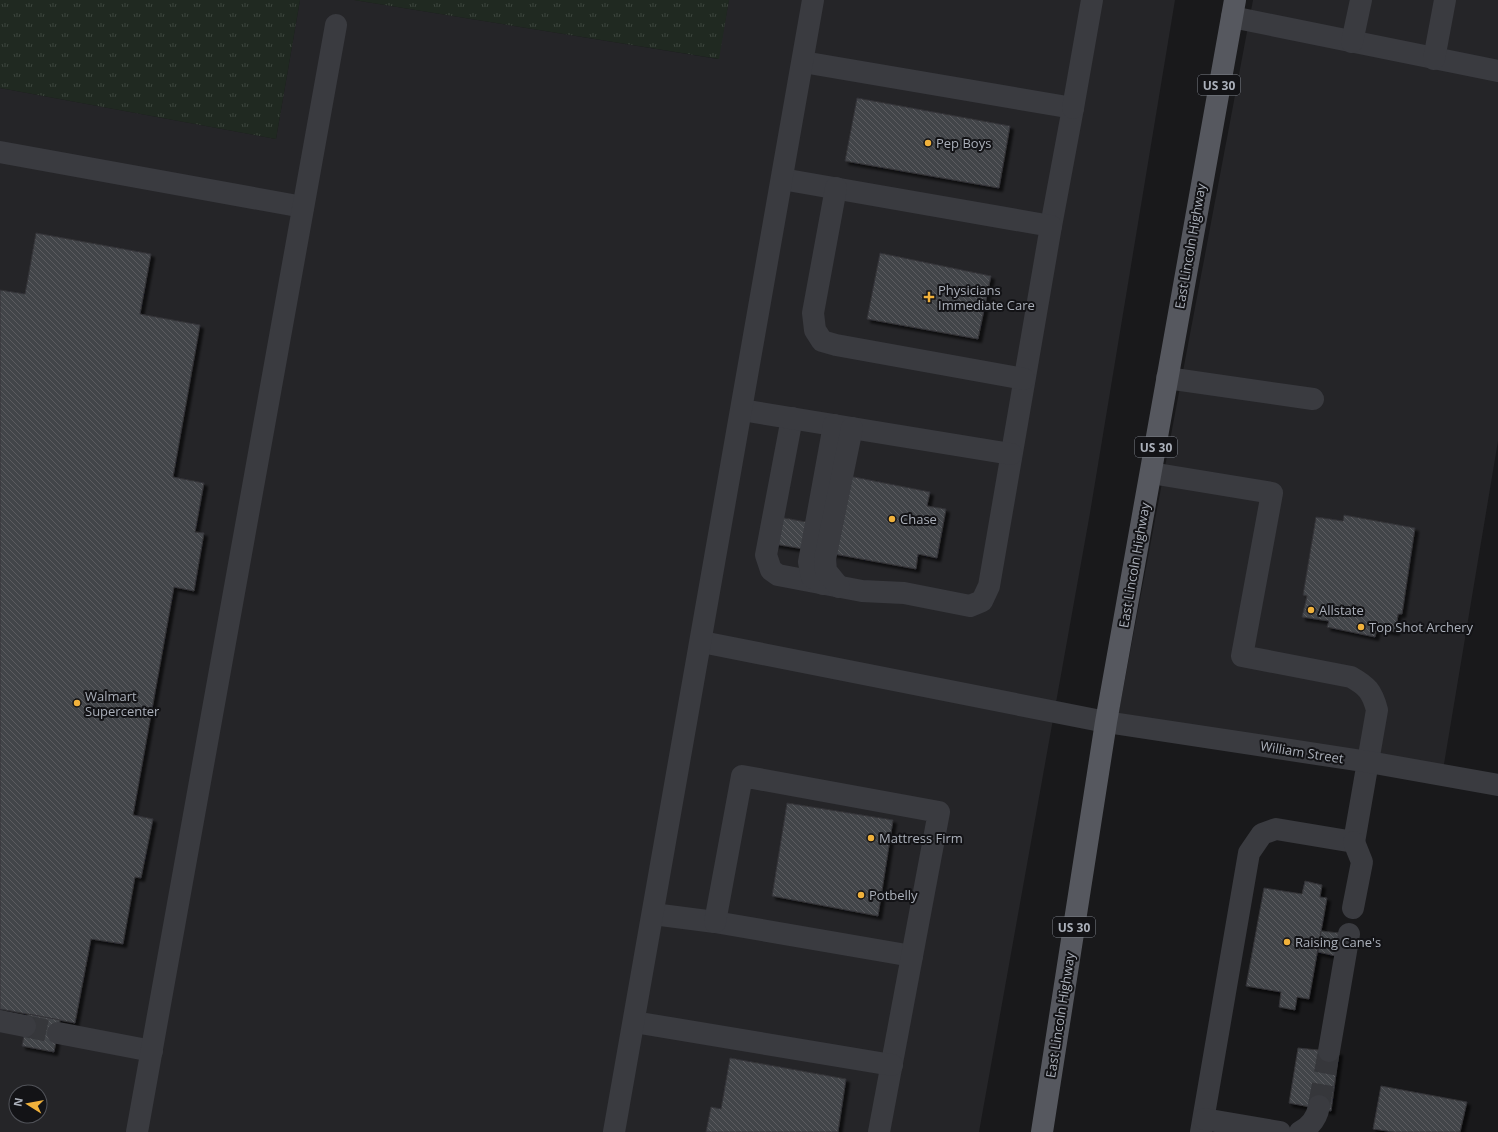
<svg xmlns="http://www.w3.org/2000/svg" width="1498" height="1132" viewBox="0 0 1498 1132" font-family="'Open Sans',sans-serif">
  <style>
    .built { fill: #252528; fill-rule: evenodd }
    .grass { fill: url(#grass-tufts) }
    .building { fill: url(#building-back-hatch); stroke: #333337; filter: url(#shadow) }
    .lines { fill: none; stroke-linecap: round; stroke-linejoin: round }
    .minor-tunnel { stroke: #36373b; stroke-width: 22; stroke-dasharray: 22 11; stroke-linecap: butt }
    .minor { stroke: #3a3b40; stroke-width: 22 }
    .major { stroke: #56585f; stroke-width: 22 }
    .poi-dot { fill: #f0b13b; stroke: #131316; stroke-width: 1.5 }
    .labels { text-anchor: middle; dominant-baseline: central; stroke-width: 4; stroke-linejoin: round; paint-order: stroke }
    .shield { fill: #131316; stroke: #7d8189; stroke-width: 1 }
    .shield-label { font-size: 12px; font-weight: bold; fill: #abb0ba }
    .poi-label { font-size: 13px; fill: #abb0ba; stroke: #131316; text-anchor: start }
    .street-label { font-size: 13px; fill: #abb0ba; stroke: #131316 }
  </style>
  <defs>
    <pattern id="grass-tufts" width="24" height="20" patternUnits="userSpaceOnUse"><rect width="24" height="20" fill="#202921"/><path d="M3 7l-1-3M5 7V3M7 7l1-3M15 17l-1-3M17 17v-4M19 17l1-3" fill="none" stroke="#3e463f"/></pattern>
    <pattern id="building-back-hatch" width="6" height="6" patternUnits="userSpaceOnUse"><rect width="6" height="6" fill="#434448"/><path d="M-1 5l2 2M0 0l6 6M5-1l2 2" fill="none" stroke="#5b5c60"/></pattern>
    <filter id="shadow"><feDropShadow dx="3.5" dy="3.5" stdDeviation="1" flood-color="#0009"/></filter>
  </defs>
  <rect width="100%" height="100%" fill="#19191b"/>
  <g class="built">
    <path d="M300 0H354L718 59 729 0H1175L1090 513 979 1132H0V88L276 139ZM16 1092H40V1116H16Z"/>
    <polygon points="1253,0 1498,0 1498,441 1443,770 1118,716"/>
  </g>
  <g class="grass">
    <polygon points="0,0 300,0 276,139 0,88"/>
    <polygon points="354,0 729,0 719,59"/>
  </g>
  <g class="building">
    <polygon points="857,98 1010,126 999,188 845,161"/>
    <polygon points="36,233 151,254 140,314 200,325 173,477 204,483 195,532 204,533 194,591 174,587 133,815 153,819 141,878 135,877 123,944 91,939 75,1023 0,1009 0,290 25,294"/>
    <polygon points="880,253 991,276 978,339 867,319"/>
    <polygon points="849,476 930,492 927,506 946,509 937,558 918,554 916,569 834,554"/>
    <polygon points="1344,515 1415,528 1402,614 1398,614 1396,632 1377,629 1375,637 1327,627 1329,621 1302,617 1307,596 1303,595 1316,517 1343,521"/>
    <polygon points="779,517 839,528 834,554 774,544"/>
    <polygon points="787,803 893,820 878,916 772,896"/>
    <polygon points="1305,881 1322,885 1320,897 1327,898 1309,999 1297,997 1295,1010 1279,1007 1281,992 1246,986 1264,888 1302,894"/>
    <polygon points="1321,931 1349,934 1345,958 1318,952"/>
    <polygon points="28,1014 60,1020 54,1052 22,1046"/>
    <polygon points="1298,1048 1339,1052 1331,1111 1289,1103"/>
    <polygon points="730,1058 846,1079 838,1132 706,1132 711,1107 721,1109"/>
    <polygon points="1381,1086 1467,1102 1460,1132 1394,1132 1373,1129"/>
  </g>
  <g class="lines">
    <g class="minor-tunnel">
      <polyline points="25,1026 58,1033"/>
      <polyline points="1319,1106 1329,1051"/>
    </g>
    <g class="minor">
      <polyline points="1232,17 1498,71"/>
      <polyline points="1352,42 1361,0"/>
      <polyline points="1434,59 1445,0"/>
      <polyline points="803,62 1073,108 1051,226"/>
      <polyline points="1073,108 1092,0"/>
      <polyline points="0,152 303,207"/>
      <polyline points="782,179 1051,226 989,586 982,601 970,606 904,593 862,591 778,575 771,570 766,555 792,418"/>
      <polyline points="836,188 813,313 815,330 822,341 836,345 1024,379"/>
      <polyline points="1167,378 1313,399"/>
      <polyline points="742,410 1011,454"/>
      <path d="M1151 473 1272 493 1242 656 1351 677C1367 686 1372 691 1377 710L1354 842 1276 829 1262 834 1249 853 1201 1132"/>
      <polyline points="823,584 812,577 809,562 834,425"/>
      <polyline points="839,587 826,571 825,559 852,428"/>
      <polyline points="702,642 1106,722 1369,762 1498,785"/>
      <polyline points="1353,908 1362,862 1354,842"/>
      <polyline points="653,914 715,922 912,956"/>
      <polyline points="715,922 742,776 939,812 879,1132"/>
      <polyline points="0,1021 25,1026"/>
      <polyline points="634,1022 892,1065"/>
      <polyline points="58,1033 152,1051"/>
      <polyline points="1329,1051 1349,934"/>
      <polyline points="1204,1119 1280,1132"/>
      <polyline points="137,1132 336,25"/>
      <polyline points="614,1132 813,0"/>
      <path d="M1300 1132C1311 1126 1317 1118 1319 1106"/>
    </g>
    <polyline class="major" points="1042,1132 1106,722 1235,0"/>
  </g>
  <g class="poi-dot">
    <circle cx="928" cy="143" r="4"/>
    <path d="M927 291h4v4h4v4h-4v4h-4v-4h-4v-4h4z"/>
    <circle cx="892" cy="519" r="4"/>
    <circle cx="1311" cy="610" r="4"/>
    <circle cx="1361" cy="627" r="4"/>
    <circle cx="77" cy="703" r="4"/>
    <circle cx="871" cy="838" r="4"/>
    <circle cx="861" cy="895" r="4"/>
    <circle cx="1287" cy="942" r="4"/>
  </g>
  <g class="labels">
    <g class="shield">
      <rect x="1198" y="75" width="42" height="20" rx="3"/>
      <rect x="1135" y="437" width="42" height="20" rx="3"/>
      <rect x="1053" y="917" width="42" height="20" rx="3"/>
    </g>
    <g class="shield-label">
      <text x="1219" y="85">US 30</text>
      <text x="1156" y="447">US 30</text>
      <text x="1074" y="927">US 30</text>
    </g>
    <g class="poi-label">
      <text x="936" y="143">Pep Boys</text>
      <text x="938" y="290">Physicians<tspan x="938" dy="15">Immediate Care</tspan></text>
      <text x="900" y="519">Chase</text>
      <text x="1319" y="610">Allstate</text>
      <text x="1369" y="627">Top Shot Archery</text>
      <text x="85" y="696">Walmart<tspan x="85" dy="15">Supercenter</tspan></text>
      <text x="879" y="838">Mattress Firm</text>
      <text x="869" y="895">Potbelly</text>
      <text x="1295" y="942">Raising Cane's</text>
    </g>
    <g class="street-label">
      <text transform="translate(1190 246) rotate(-80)">East Lincoln Highway</text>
      <text transform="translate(1134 565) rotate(-80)">East Lincoln Highway</text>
      <text transform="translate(1302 752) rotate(9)">William Street</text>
      <text transform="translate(1060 1015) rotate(-81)">East Lincoln Highway</text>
    </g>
  </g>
  <g transform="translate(28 1104) rotate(281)"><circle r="19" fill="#131316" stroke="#505258"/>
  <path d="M0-3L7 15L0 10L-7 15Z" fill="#f0b13b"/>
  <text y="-6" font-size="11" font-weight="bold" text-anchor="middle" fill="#abb0ba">N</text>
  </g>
</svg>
